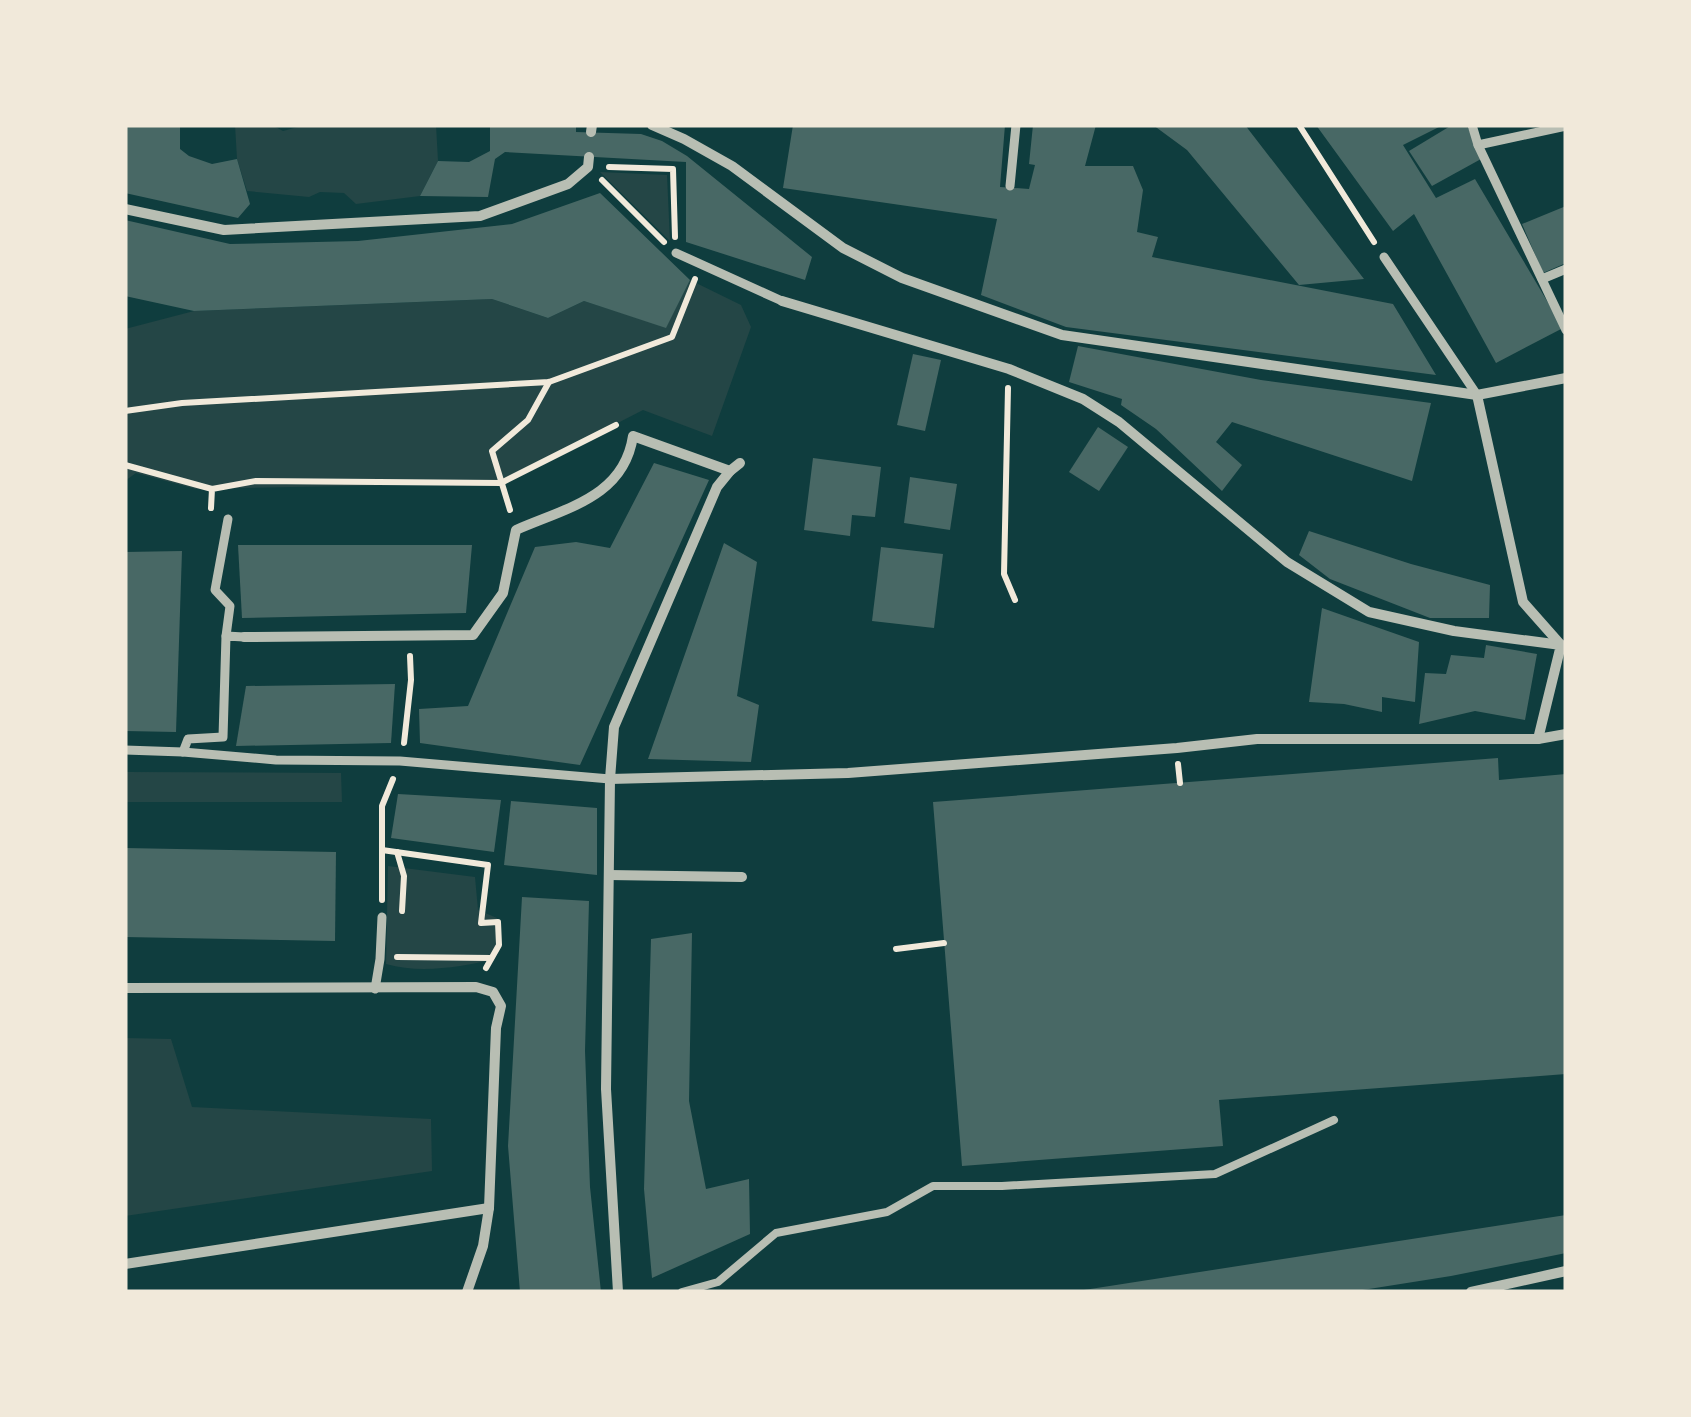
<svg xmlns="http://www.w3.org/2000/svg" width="1691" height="1417" viewBox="0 0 1691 1417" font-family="Helvetica,sans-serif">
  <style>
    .green { fill: #244646 }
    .building { fill: #486865 }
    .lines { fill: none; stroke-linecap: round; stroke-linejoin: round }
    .path { stroke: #f1e9da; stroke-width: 6 }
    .service { stroke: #b8beb3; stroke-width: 8 }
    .pedestrian { stroke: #b8beb3; stroke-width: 9 }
    .minor { stroke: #b8beb3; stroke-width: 10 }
  </style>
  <rect width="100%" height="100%" fill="#0f3d3e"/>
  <g class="green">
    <polygon points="235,125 272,125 283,131 305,125 436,125 438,161 420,196 356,204 344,193 320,192 309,197 247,191 237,159"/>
    <polygon points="600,172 667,175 670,241"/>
    <polygon points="690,280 741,305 751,327 712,436 643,410 501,483 196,489 136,473 125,481 125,329 194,311 492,299 548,318 584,301 666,327"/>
    <polygon points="125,772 341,773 342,802 125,802"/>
    <path d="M388 866 475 877 478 910 497 918 495 959C460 967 421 974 386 964Z"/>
    <polygon points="125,1038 171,1039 192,1107 431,1119 432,1171 125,1216"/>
  </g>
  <g class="building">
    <polygon points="125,125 180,125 180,149 189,156 212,164 237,159 250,204 238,218 125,193"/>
    <polygon points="490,125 576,125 576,132 641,134 662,141 687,156 812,257 805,280 686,242 686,162 505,152 495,159 488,197 420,196 438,161 469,162 490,151"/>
    <polygon points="793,125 1005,125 1000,187 1029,189 1035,165 1029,164 1033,125 1096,125 1085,166 1133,166 1143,190 1137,232 1158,237 1152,257 1393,304 1436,375 1066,327 981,295 997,219 783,188"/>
    <polygon points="1153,125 1245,125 1364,279 1299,285 1187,150"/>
    <polygon points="1316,125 1443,125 1403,145 1436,198 1475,179 1563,328 1496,363 1414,214 1393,231"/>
    <polygon points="1452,125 1467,125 1481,159 1432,186 1409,151"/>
    <polygon points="600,193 690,280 666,328 584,301 548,318 492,299 194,311 125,296 125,220 230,244 358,241 512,224"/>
    <polygon points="1566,206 1566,263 1543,273 1522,224"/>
    <polygon points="1078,346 1261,380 1431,403 1412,481 1232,422 1216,442 1242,465 1222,491 1156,429 1121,405 1122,399 1069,382"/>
    <polygon points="913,354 941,360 925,431 897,425"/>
    <polygon points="1098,427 1128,447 1099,491 1069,472"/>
    <polygon points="813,458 881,467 875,517 852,515 850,536 804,530"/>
    <polygon points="654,463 709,480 580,765 420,743 419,709 468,706 535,547 576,542 610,548"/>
    <polygon points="910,477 957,484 950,530 904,523"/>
    <polygon points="1309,531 1411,564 1490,585 1489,618 1430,618 1330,579 1299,555"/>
    <polygon points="724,543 757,562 737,696 759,705 751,762 648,759"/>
    <polygon points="238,545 472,545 466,613 242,618"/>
    <polygon points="881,547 943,554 934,628 872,621"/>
    <polygon points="182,551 176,732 125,731 125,552"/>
    <polygon points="1322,608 1419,642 1415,702 1382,697 1382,712 1344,704 1309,702"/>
    <polygon points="1486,645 1537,654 1525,720 1475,711 1419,724 1425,673 1446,674 1451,655 1484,658"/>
    <polygon points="395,684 391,743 236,746 246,686"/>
    <polygon points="1498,758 1499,780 1566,774 1566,1074 1219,1100 1223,1146 962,1166 933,802"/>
    <polygon points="398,794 501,800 494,852 391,838"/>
    <polygon points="511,801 597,808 597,875 504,865"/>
    <polygon points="125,848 336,852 335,941 125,937"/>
    <polygon points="522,897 589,901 585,1051 590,1187 601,1292 520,1292 508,1146"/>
    <polygon points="692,933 689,1101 706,1189 749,1179 750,1234 652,1278 644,1189 651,939"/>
    <polygon points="1566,1215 1566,1253 1451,1276 1350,1292 1071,1292"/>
  </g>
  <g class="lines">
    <g class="path">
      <polyline points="1299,125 1374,242"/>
      <polyline points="609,167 673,169 675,237"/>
      <polyline points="602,180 664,242"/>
      <polyline points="1008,388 1004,574 1015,600"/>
      <polyline points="125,411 182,403 549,382 672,337 695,279"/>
      <polyline points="125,465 212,489"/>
      <polyline points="211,508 212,489 256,481 501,483 616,425"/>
      <polyline points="510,510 492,451 528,420 549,382"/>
      <polyline points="404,743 411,680 410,656"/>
      <polyline points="1178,764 1180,783"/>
      <polyline points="382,850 382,806 393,779"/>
      <polyline points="397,852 404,876 402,911"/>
      <polyline points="382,900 382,850 488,865 481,923 498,922 499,945 486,968"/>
      <polyline points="896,949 944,943"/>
      <polyline points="397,957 491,958"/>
    </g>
    <polyline class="service" points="682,1292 718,1282 776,1233 887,1212 933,1186 1002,1186 1215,1174 1334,1120"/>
    <g class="pedestrian">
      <polyline points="1472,125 1478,145 1566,330"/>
      <polyline points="1478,145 1566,126"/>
      <polyline points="1010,186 1016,125"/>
      <polyline points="676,253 782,301"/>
      <polyline points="1384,257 1477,395"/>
      <polyline points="1542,279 1566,269"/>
      <polyline points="226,636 230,606 215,590 228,519"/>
      <polyline points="125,750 183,752 276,760 400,761 610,779"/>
      <polyline points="183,752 188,739 223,737 226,636 244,637"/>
      <polyline points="375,989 380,959 382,917"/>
    </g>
    <g class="minor">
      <polyline points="652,125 684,139 732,166 843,248 902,278 1062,335 1477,395 1566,378"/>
      <polyline points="591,132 592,125"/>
      <polyline points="125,209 224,230 480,216 568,184 588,167 589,157"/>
      <polyline points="782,301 1009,369 1083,399 1119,422 1287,562 1369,612 1454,631 1561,645 1538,739"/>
      <polyline points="1477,395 1523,602 1561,645"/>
      <path d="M244 637 473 635 503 593 516 530C566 508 624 497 633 436L730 471"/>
      <polyline points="610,779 848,773 1177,748 1257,739 1538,739 1566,734"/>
      <polyline points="609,875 742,877"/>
      <polyline points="125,988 476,987 493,992 501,1006 496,1028 489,1208 483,1246 467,1292"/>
      <polyline points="125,1264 489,1208"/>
      <polyline points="618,1292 606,1089 610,779 614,727 717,487 730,471 740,463"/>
      <polyline points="1471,1292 1566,1271"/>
    </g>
  </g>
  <rect width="1691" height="1417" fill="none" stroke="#f1e9da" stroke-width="255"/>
</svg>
